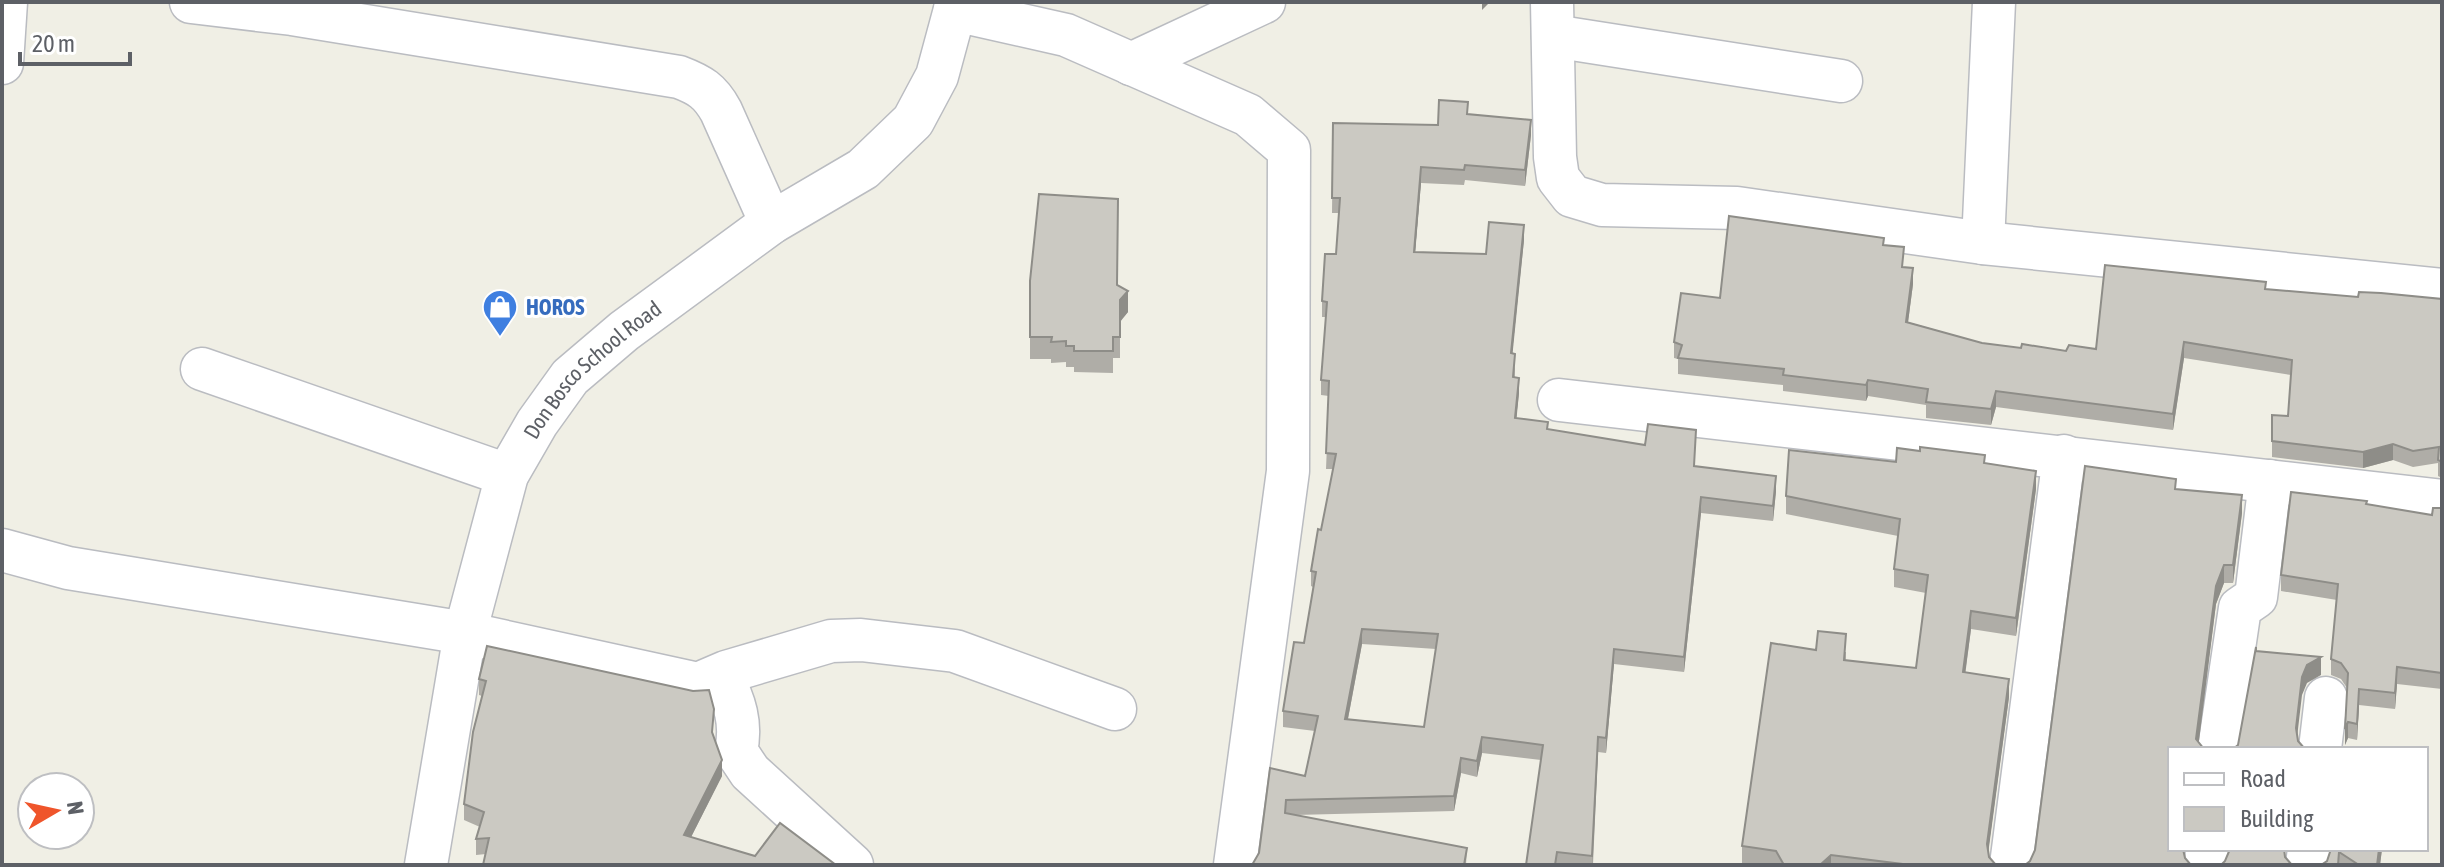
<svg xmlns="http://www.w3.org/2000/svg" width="2444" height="867" viewBox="0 0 2444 867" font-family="'Asap Condensed',sans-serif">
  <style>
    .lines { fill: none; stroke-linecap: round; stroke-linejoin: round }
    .minor-casing { stroke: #babcc1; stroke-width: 45 }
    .minor { stroke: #fff; stroke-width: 42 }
    .wall { fill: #afada7; fill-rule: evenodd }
    .shaded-wall { fill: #8e8d88 }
    .building { fill: #cbc9c2; stroke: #8e8d88; stroke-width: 2; fill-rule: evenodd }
    .labels { text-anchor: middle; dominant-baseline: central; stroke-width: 6; stroke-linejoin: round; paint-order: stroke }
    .shop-label { font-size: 22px; font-weight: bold; fill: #366cbe; stroke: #fff; text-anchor: start }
    .street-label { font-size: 22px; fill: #5d6066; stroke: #fff }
  </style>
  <rect width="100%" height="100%" fill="#f0efe5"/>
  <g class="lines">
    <defs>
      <g id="minor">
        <path d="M191 2 292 14 679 77C700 85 710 91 721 111L771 223"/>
        <polyline points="1552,2 1555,157 1558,178 1572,196 1602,205 1737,208 1983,243 2442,290"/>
        <polyline points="955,10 1066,35 1248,115 1289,150 1288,471 1235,865"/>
        <polyline points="1553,36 1841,81"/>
        <polyline points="2,63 6,2"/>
        <polyline points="1131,64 1264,2"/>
        <polyline points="1983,243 1994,2"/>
        <polyline points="202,369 507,475"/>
        <polyline points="1559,400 2442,501"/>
        <polyline points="2,550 68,568 465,633 698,684 726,672 831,641 861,640 955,651 1115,709"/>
        <path d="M721 676C735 701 742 724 736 751L750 772 852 865"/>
        <polyline points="2219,749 2240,608 2256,597 2270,481"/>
        <polyline points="2320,749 2326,698"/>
        <path id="s1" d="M426 865 465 633 507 475 537 423 570 377 624 331 771 223 863 169 913 121 937 76 957 2"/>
        <polyline points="2011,865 2064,456"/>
        <polyline points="2206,865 2207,849"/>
        <polyline points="2307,865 2309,849"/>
      </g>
    </defs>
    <use href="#minor" class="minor-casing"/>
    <use href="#minor" class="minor"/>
  </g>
  <g class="wall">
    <path d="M1468 114 1531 135 1525 186 1465 180 1464 185 1421 183 1415 252 1486 254 1524 240 1512 353 1515 369V377L1519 393 1516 419 1548 429 1695 466 1776 491 1773 521 1701 513 1684 672 1614 664 1606 753 1598 752 1593 865H1526L1541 760 1482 753 1477 777 1461 773 1454 811 1295 815 1467 848 1466 865H1252L1259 853 1270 768 1305 776 1315 731 1283 727V711L1304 643 1313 587 1311 586V571L1321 530 1333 469H1326L1329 396 1321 395V380L1326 317H1322V301L1336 254 1339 213H1332L1333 123 1438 125ZM1362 644 1436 649 1424 727 1348 719Z"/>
    <polygon points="1884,245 1903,267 1913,284 1908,322 1982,343 2021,348 2066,351 2096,349 2266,289 2358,297 2442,299 2442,478 2438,476 2438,463 2413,467 2393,460 2363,468 2272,457 2272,441 2288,416 2291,375 2184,358 2173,430 1996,407 1991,425 1926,418 1926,405 1868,396 1866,401 1783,391 1783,385 1678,374 1678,359 1674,358 1674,342 1720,298"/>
    <polygon points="1030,281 1117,285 1128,312 1120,321 1120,358 1113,358 1113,373 1074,372 1074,367 1066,367 1066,362 1051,363 1051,359 1030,359"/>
    <polygon points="1920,451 1985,463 2036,489 2016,636 1971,629 1965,673 2009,697 1988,852 1989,857 1996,865 1742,864 1742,846 1816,650 1846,652 1846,660 1916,668 1926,593 1894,587 1894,569 1898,536 1786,514 1786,496 1896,462"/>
    <polygon points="2176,490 2242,513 2233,583 2224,583 2216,604 2198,742 2170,849 2185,849 2184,853 2030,861"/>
    <polygon points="2367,504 2432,515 2442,508 2442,689 2397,684 2395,709 2359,705 2357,740 2348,738 2345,745 2347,688 2341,679 2331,675 2331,659 2337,600 2281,591 2281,575"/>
    <polygon points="479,679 713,734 722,776 691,837 755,856 836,865 486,854 476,855 476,839 480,827 464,820 464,804 482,696 479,695"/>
    <polygon points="2382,849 2380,865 2321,865 2327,861 2331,851"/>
  </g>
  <g class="shaded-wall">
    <polygon points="1482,2 1490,2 1482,10"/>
    <polygon points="1531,120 1531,135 1525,186 1525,170"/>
    <polygon points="1421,167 1421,183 1414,267 1414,252"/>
    <polygon points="1524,225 1524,240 1511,369 1511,353"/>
    <polygon points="1913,268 1913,284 1906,338 1906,322"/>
    <polygon points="1128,291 1128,312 1120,322 1120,300"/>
    <polygon points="2184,342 2184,358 2173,430 2173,414"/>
    <polygon points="1519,378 1519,393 1515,434 1515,418"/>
    <polygon points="1868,380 1868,396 1866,401 1866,385"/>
    <polygon points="1996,391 1996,407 1991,425 1991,409"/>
    <polygon points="2393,444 2393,460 2363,468 2363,452"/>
    <polygon points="2036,471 2036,489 2016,636 2016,618"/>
    <polygon points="1776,476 1776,491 1773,521 1773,506"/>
    <polygon points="2242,495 2242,513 2233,583 2233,565"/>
    <polygon points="1701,497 1701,513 1684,672 1684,657"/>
    <polygon points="2224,565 2224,583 2216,604 2198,749 2196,739 2216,586"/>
    <polygon points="1971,611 1971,629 1963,691 1963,672"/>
    <polygon points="1362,629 1362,644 1345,734 1345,719"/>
    <polygon points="1614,649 1614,664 1606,753 1606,738"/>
    <polygon points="2321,657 2321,675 2307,683 2302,695 2296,746 2296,728 2302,677 2307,665"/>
    <polygon points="2397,667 2397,684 2395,709 2395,693"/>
    <polygon points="2009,679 2009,697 1987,862 1987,844"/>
    <polygon points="2359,689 2359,705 2357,740 2357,724"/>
    <polygon points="2348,722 2348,738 2345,745 2345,729"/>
    <polygon points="1482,737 1482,753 1477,777 1477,761"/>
    <polygon points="1598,737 1598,752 1592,865 1592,856"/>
    <polygon points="1461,758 1461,773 1454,811 1454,796"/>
    <polygon points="722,760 722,776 684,851 684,835"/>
    <polygon points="2379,849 2382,849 2380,865 2377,865"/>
    <polygon points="1831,855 1831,865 1820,865"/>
  </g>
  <g class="building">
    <path d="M1439 100 1468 102 1467 114 1531 120 1525 170 1465 165 1464 170 1421 167 1414 252 1486 254 1489 222 1524 225 1511 353 1515 354 1513 377 1519 378 1515 418 1548 422 1547 429 1645 445 1648 424 1696 430 1694 466 1776 476 1773 506 1701 497 1684 657 1614 649 1606 738 1598 737 1592 856 1557 852 1555 865H1526L1543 745 1482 737 1477 761 1461 758 1454 796 1286 800 1285 813 1467 848 1464 865H1252L1259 853 1270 768 1305 776 1318 716 1283 711 1294 642 1304 643 1316 572 1311 571 1318 529 1321 530 1336 454 1326 453 1329 381 1321 380 1327 302 1322 301 1325 254H1336L1340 198H1332L1333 123 1438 125ZM1362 629 1438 634 1424 727 1345 719Z"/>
    <polygon points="1039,194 1118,199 1117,285 1128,291 1120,300 1120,337 1113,337 1113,351 1074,351 1074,346 1066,346 1066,341 1051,342 1052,337 1030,337 1030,281"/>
    <polygon points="1729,216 1884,238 1883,245 1904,247 1902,267 1913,268 1906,322 1982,343 2021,348 2022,344 2066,351 2069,345 2096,349 2105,265 2266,282 2265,289 2358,297 2359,292 2381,293 2442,299 2442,462 2438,460 2439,447 2413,451 2393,444 2363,452 2272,441 2272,415 2288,416 2292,360 2184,342 2173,414 1996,391 1991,409 1926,402 1928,389 1868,380 1866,385 1783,375 1784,369 1678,358 1682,345 1674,342 1681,293 1720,298"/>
    <polygon points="1920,447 1985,455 1984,463 2036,471 2016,618 1971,611 1963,672 2009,679 1987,844 1989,857 1996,865 1902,865 1902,864 1831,855 1820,865 1784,865 1776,851 1742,846 1771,643 1816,650 1818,631 1846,634 1844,660 1916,668 1928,575 1894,569 1900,519 1786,496 1789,450 1896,462 1897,448 1920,451"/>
    <polygon points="2085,466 2176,479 2175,489 2242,495 2233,565 2224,565 2216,586 2196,739 2204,749 2170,749 2170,849 2183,849 2185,858 2191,865 2025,865 2030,861 2035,850"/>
    <polygon points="2291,492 2367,501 2366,504 2432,515 2433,508 2442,508 2442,673 2397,667 2395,693 2359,689 2357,724 2348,722 2345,729 2348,673 2341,663 2331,659 2338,584 2281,575"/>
    <polygon points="487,646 693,691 709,690 714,709 712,732 722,760 684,835 755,856 780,823 836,865 483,865 489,838 476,839 484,812 464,804 473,732 486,681 479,679"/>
    <polygon points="2256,647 2256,651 2321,657 2307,665 2302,677 2296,728 2298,741 2305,749 2233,749 2238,745"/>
    <polygon points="2230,849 2284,849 2285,857 2292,865 2221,865 2225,861"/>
    <polygon points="2331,849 2379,849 2377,865 2359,865 2339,852 2338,865 2321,865 2327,861"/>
  </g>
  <defs>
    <symbol id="shop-pin" viewBox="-11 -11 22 30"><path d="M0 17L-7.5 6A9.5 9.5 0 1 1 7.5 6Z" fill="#3f7fe0" stroke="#fff"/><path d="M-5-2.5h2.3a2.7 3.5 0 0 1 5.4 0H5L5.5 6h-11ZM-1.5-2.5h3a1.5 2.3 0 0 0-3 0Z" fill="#fff"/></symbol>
  </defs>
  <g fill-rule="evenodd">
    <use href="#shop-pin" x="480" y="287" width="40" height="54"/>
  </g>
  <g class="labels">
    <g class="shop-label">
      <text x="526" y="307">HOROS</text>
    </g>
    <g class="street-label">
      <text stroke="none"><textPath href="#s1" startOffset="536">Don Bosco School Road</textPath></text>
    </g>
  </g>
  <rect width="2444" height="867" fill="none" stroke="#5d6066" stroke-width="8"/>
  <rect x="2168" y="747" width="260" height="104" fill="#ffffff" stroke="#bebfc2" stroke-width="2"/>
  <rect x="2184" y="773" width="40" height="12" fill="#ffffff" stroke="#bebfc2" stroke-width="2"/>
  <text x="2240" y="787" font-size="24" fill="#5d6066">Road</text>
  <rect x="2184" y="807" width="40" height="24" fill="#cbc9c2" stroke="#bebfc2" stroke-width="2"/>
  <text x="2240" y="827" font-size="24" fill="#5d6066">Building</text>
  <g transform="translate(56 811) rotate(81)"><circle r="38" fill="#ffffff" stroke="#bebfc2" stroke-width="2"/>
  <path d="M0-6L14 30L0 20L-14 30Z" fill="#ef552b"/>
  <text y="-12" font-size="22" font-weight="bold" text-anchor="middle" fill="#5d6066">N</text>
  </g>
  <path d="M20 52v12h110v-12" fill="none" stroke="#5d6066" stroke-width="4"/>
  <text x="32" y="52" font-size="24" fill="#5d6066" stroke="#ffffff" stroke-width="6" paint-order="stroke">20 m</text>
</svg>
